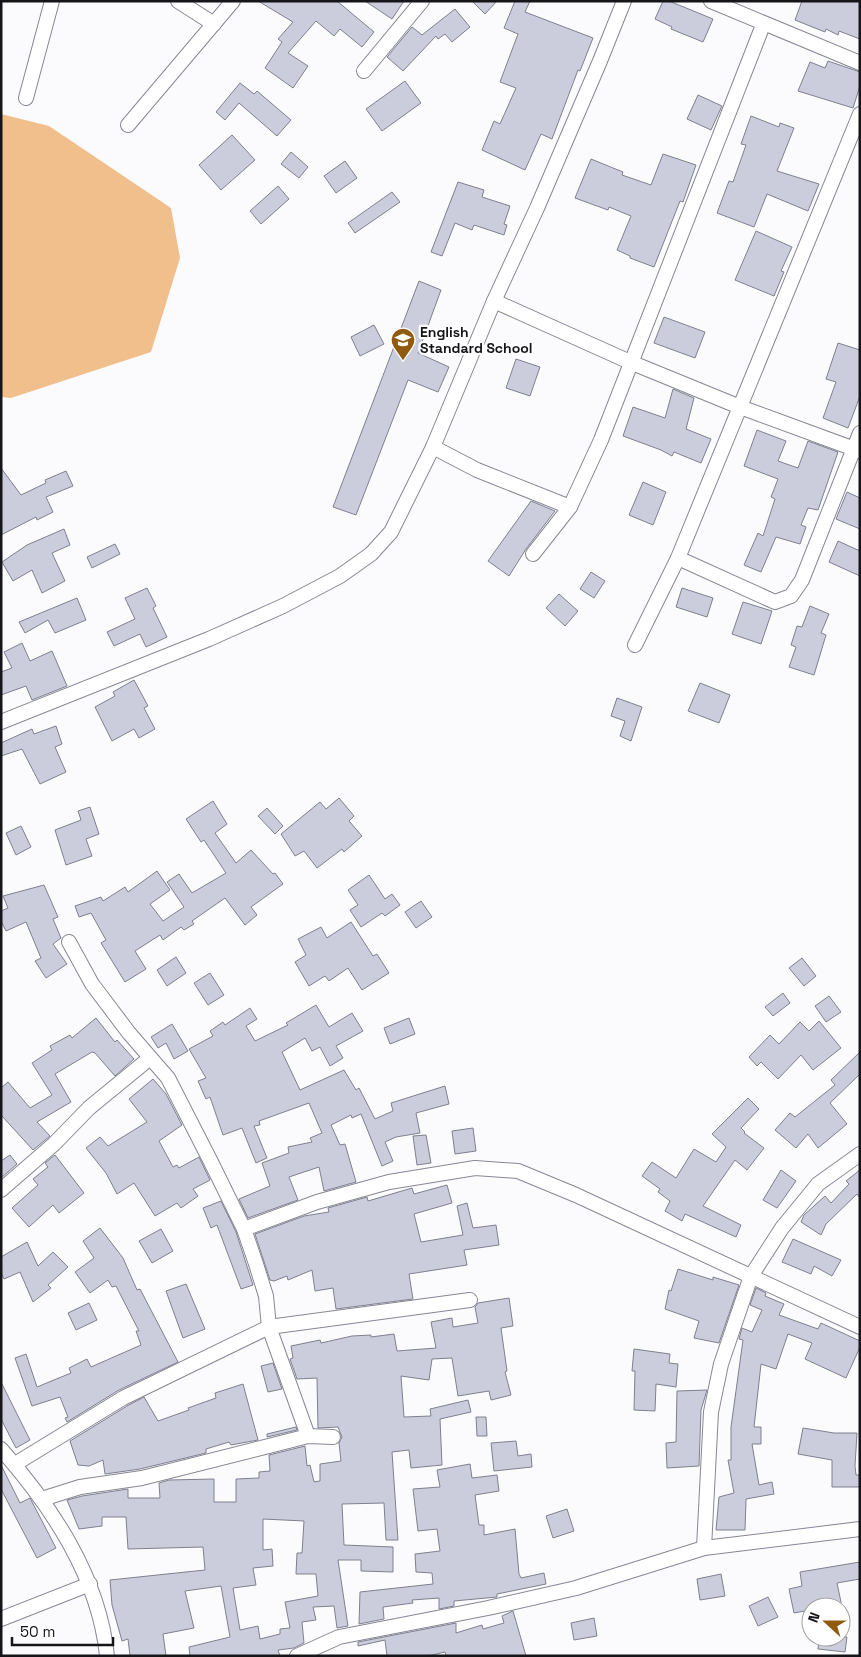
<svg xmlns="http://www.w3.org/2000/svg" width="861" height="1657" viewBox="0 0 861 1657" font-family="'Space Grotesk',sans-serif">
  <style>
    .forest { fill: #f0bf8c }
    .building { fill: #cccddc; stroke: #7f808e; fill-rule: evenodd }
    .lines { fill: none; stroke-linecap: round; stroke-linejoin: round }
    .minor-casing { stroke: #878795; stroke-width: 16 }
    .minor { stroke: #fff; stroke-width: 14 }
    .labels { text-anchor: middle; dominant-baseline: central; stroke-width: 4.5; stroke-linejoin: round; paint-order: stroke }
    .poi-label { font-size: 14px; font-weight: bold; fill: #15151a; stroke: #fff; text-anchor: start }
  </style>
  <rect width="100%" height="100%" fill="#fbfbfe"/>
  <polygon class="forest" points="1,114 49,126 171,208 180,258 151,352 11,398 1,397"/>
  <g class="building">
    <polygon points="258,1 337,1 374,32 362,47 340,29 334,36 316,21 288,53 308,66 293,88 265,68 282,42 278,39 293,22"/>
    <polygon points="365,1 404,1 392,19"/>
    <polygon points="472,1 497,1 485,14"/>
    <polygon points="515,1 530,1 525,12 593,38 580,71 578,70 552,139 541,134 525,170 482,150 494,121 500,124 516,88 500,82 518,34 504,28"/>
    <polygon points="663,1 669,1 713,19 703,42 671,29 672,27 655,19"/>
    <polygon points="802,1 860,1 860,39 839,31 838,35 826,29 825,32 795,20"/>
    <polygon points="455,9 470,27 452,42 445,34 438,39 436,36 403,71 387,57 412,27 422,35"/>
    <polygon points="828,61 860,72 860,86 853,108 798,91 810,62 825,68"/>
    <polygon points="405,81 421,103 382,131 366,109"/>
    <polygon points="240,83 254,94 257,91 291,120 277,136 239,103 225,120 216,112"/>
    <polygon points="698,95 722,106 711,130 687,119"/>
    <polygon points="751,116 779,127 780,123 794,128 777,171 819,184 808,211 767,194 754,227 717,213 729,181 733,182 746,145 741,144"/>
    <polygon points="232,135 255,160 221,190 199,165"/>
    <polygon points="291,152 308,167 299,178 281,164"/>
    <polygon points="663,154 696,165 683,202 680,201 654,267 630,258 630,256 617,250 631,216 609,207 608,210 575,198 591,159 623,172 622,175 651,185"/>
    <polygon points="345,161 357,178 336,193 324,176"/>
    <polygon points="458,182 484,190 482,197 510,206 504,224 507,225 504,235 474,225 472,230 455,223 442,256 431,252"/>
    <polygon points="278,186 289,199 261,224 250,211"/>
    <polygon points="392,192 400,202 355,233 348,223"/>
    <polygon points="756,231 792,247 781,271 784,272 774,296 735,280"/>
    <polygon points="419,281 441,290 418,353 449,367 438,392 408,380 356,515 333,507"/>
    <polygon points="664,317 705,332 695,358 654,343"/>
    <polygon points="374,325 384,344 360,356 351,337"/>
    <polygon points="838,343 860,350 860,396 848,428 823,418 836,382 826,379"/>
    <polygon points="516,359 540,367 530,396 506,388"/>
    <polygon points="673,389 694,398 686,429 711,439 701,463 674,452 672,456 661,450 623,436 633,407 665,418"/>
    <polygon points="757,430 786,441 778,461 798,468 808,441 838,452 818,510 808,508 801,525 806,527 800,544 776,537 761,572 744,565 758,533 763,536 775,499 771,497 778,479 744,466"/>
    <polygon points="1,468 21,495 46,483 45,480 66,471 73,486 46,497 53,512 37,520 36,517 1,535"/>
    <polygon points="643,482 666,492 653,525 629,515"/>
    <polygon points="847,492 860,498 860,529 836,519"/>
    <polygon points="531,501 555,511 526,549 509,576 488,561"/>
    <polygon points="64,529 70,545 52,553 65,581 42,593 32,570 13,581 2,562 27,545"/>
    <polygon points="838,541 860,551 860,576 829,562"/>
    <polygon points="115,544 120,554 92,568 87,557"/>
    <polygon points="591,572 605,581 594,598 580,589"/>
    <polygon points="147,588 156,606 153,608 167,637 146,647 140,634 114,646 107,632 135,619 125,598"/>
    <polygon points="682,588 713,598 707,617 676,607"/>
    <polygon points="559,594 578,611 565,626 546,608"/>
    <polygon points="77,598 86,620 55,633 48,620 25,633 19,622"/>
    <polygon points="743,602 772,611 761,644 732,634"/>
    <polygon points="810,606 829,614 821,633 826,635 814,675 789,667 796,647 791,645 797,626 802,627"/>
    <polygon points="22,643 30,661 52,651 67,686 32,700 26,686 1,695 1,672 12,668 4,652"/>
    <polygon points="134,680 148,706 144,708 155,729 139,738 134,729 112,741 95,707 115,696 113,692"/>
    <polygon points="700,683 730,695 719,723 688,711"/>
    <polygon points="617,698 642,707 631,741 620,736 625,721 611,716"/>
    <polygon points="56,726 62,744 55,747 66,772 40,784 22,749 1,756 1,743 32,729 34,734"/>
    <polygon points="339,798 354,816 349,821 362,836 344,852 342,849 317,868 304,851 295,856 281,834 320,802 326,809"/>
    <polygon points="213,801 227,824 215,833 236,863 251,850 273,874 275,873 283,884 251,907 257,915 245,925 225,898 192,921 194,924 184,930 181,927 163,940 160,935 135,951 146,969 125,982 101,943 106,940 91,913 79,917 75,906 101,897 103,901 125,887 128,892 157,871 170,890 150,904 163,921 184,907 167,882 179,874 192,893 226,873 204,840 201,842 186,819"/>
    <polygon points="90,807 99,834 86,839 92,856 66,865 55,830 81,820 78,811"/>
    <polygon points="267,808 283,826 275,834 258,816"/>
    <polygon points="21,826 31,847 16,855 6,833"/>
    <polygon points="369,875 385,899 392,894 400,905 385,916 382,913 361,927 350,910 358,905 348,890"/>
    <polygon points="44,885 58,917 53,919 61,938 53,944 67,964 46,978 35,961 41,958 26,922 6,931 1,921 1,911 8,908 3,896"/>
    <polygon points="421,901 432,917 416,928 405,912"/>
    <polygon points="351,922 373,956 377,954 389,973 362,990 348,968 329,981 325,976 309,986 295,962 306,955 298,939 321,927 327,938"/>
    <polygon points="176,957 186,973 167,986 157,970"/>
    <polygon points="802,958 816,976 804,986 789,968"/>
    <polygon points="210,973 224,995 208,1005 194,983"/>
    <polygon points="783,993 790,1003 773,1016 765,1007"/>
    <polygon points="829,996 841,1012 826,1022 815,1006"/>
    <polygon points="316,1005 329,1027 352,1013 363,1031 336,1046 343,1058 330,1066 320,1047 312,1051 305,1038 282,1052 300,1090 344,1070 356,1090 359,1088 375,1119 393,1111 391,1103 445,1086 449,1104 416,1113 420,1133 396,1137 385,1142 393,1161 382,1166 361,1114 352,1118 351,1115 331,1125 340,1145 345,1144 356,1182 324,1191 319,1167 289,1177 298,1200 248,1218 239,1199 270,1186 262,1163 289,1153 288,1147 312,1142 310,1138 322,1133 309,1103 259,1121 260,1125 254,1126 267,1158 256,1163 242,1128 223,1135 210,1097 206,1099 198,1081 206,1078 189,1049 213,1036 210,1031 223,1022 225,1025 250,1008 257,1019 246,1026 255,1041 288,1025 286,1023"/>
    <polygon points="96,1018 115,1042 117,1040 134,1059 115,1076 95,1053 92,1052 55,1074 71,1102 37,1122 50,1136 33,1150 1,1115 1,1088 8,1082 30,1108 52,1095 32,1063 52,1050 50,1046 70,1035 72,1038"/>
    <polygon points="409,1018 415,1034 390,1044 384,1028"/>
    <polygon points="819,1021 841,1048 813,1070 801,1055 778,1079 761,1062 757,1066 749,1057 770,1035 779,1044 800,1022 809,1031"/>
    <polygon points="172,1024 188,1051 174,1059 166,1043 158,1048 151,1037"/>
    <polygon points="860,1052 860,1074 830,1103 847,1124 818,1148 808,1134 796,1148 775,1130 790,1113 795,1117 835,1085 831,1080"/>
    <polygon points="153,1079 166,1094 182,1125 159,1141 173,1167 177,1165 179,1168 199,1157 210,1180 193,1189 198,1196 181,1208 177,1203 155,1216 134,1183 117,1194 106,1173 86,1148 100,1137 108,1146 147,1122 129,1099"/>
    <polygon points="748,1098 759,1109 741,1128 745,1132 744,1133 764,1148 747,1170 735,1160 703,1206 741,1225 736,1237 685,1214 682,1221 665,1211 670,1201 658,1192 660,1189 642,1176 652,1162 676,1178 694,1149 716,1162 726,1147 712,1134"/>
    <polygon points="473,1128 476,1151 455,1154 452,1131"/>
    <polygon points="426,1135 431,1163 417,1165 413,1136"/>
    <polygon points="10,1155 17,1164 1,1178 1,1161"/>
    <polygon points="55,1155 84,1193 59,1213 53,1205 29,1227 12,1208 38,1185 33,1179 48,1167 45,1163"/>
    <polygon points="781,1170 796,1181 777,1208 763,1200"/>
    <polygon points="860,1170 860,1198 857,1194 826,1224 821,1235 801,1222 804,1215 825,1196 831,1203 849,1184 846,1181"/>
    <polygon points="447,1185 452,1203 414,1214 421,1242 463,1235 457,1206 467,1203 473,1228 496,1225 499,1245 464,1250 467,1265 409,1274 413,1299 336,1309 333,1288 315,1291 312,1270 288,1280 287,1276 274,1281 270,1280 255,1234 304,1216 329,1212 328,1208 367,1197 368,1201 412,1188 414,1194"/>
    <polygon points="221,1201 236,1232 253,1285 241,1289 217,1225 211,1228 203,1208"/>
    <polygon points="100,1228 123,1258 137,1290 140,1289 178,1362 119,1390 67,1422 65,1418 68,1417 60,1397 32,1406 15,1358 26,1354 37,1387 71,1373 69,1368 87,1359 91,1367 141,1345 136,1331 139,1331 116,1286 112,1287 108,1280 90,1293 75,1272 94,1258 83,1241"/>
    <polygon points="161,1229 173,1251 152,1263 139,1241"/>
    <polygon points="793,1239 841,1260 832,1276 814,1266 811,1274 782,1262"/>
    <polygon points="27,1242 38,1266 53,1252 68,1267 48,1285 51,1288 33,1302 20,1272 4,1279 1,1273 1,1257"/>
    <polygon points="678,1269 713,1280 713,1277 739,1285 719,1343 694,1338 699,1321 665,1309 669,1290 671,1291"/>
    <polygon points="186,1284 205,1329 183,1338 166,1291"/>
    <polygon points="756,1288 766,1293 765,1296 784,1304 779,1315 818,1329 821,1323 860,1341 860,1347 846,1378 805,1359 812,1343 788,1334 776,1369 761,1364 754,1427 761,1427 761,1444 752,1444 759,1485 772,1482 774,1494 746,1499 745,1530 716,1530 719,1497 734,1493 728,1460 731,1460 731,1427 743,1340 739,1339 742,1328 752,1332 762,1310 750,1305"/>
    <path d="M509 1298 513 1326 501 1328 507 1371 505 1372 511 1395 491 1400 489 1391 458 1396 452 1358 432 1359 429 1380 401 1376 404 1417 431 1416 430 1409 468 1400 471 1412 440 1419 442 1465 411 1468 409 1450 392 1452 398 1540H386L384 1503 342 1504 344 1545 393 1547V1572L361 1571V1560H338L348 1626 337 1628 334 1606 313 1607 316 1620 302 1622 304 1643 294 1648 278 1650 280 1656H190L189 1647 230 1637 221 1586 185 1591 194 1628 163 1634 166 1656H130L128 1639 122 1641 112 1605 110 1580 205 1570 203 1547 128 1549 126 1517H102V1526L79 1529 67 1500 82 1496 128 1489V1498H160L159 1483 169 1480 214 1479V1502H236V1479L259 1478V1472L270 1471 269 1455 305 1446 307 1466 310 1465 314 1482 320 1481V1464L341 1461 339 1443 342 1437 338 1427 318 1428 317 1378 297 1379 290 1359 293 1358 291 1346 320 1340 321 1343 352 1336 371 1335V1337L394 1334 397 1351 436 1348 431 1322 452 1318 453 1327 478 1323 475 1307 478 1303ZM263 1519 304 1521 302 1553H297L296 1574H316L318 1596 285 1602 290 1628 280 1629V1634L260 1639 258 1626 240 1630 233 1588 256 1585 253 1568 273 1566 272 1549 263 1550Z"/>
    <polygon points="89,1303 97,1320 76,1330 68,1313"/>
    <polygon points="634,1349 670,1354 669,1363 678,1364 676,1387 656,1384 655,1411 634,1410 635,1371 632,1371"/>
    <polygon points="273,1363 282,1389 268,1392 261,1366"/>
    <polygon points="1,1382 30,1440 16,1448 1,1419"/>
    <polygon points="243,1384 258,1440 231,1445 229,1442 206,1449 206,1453 140,1469 105,1474 103,1460 89,1466 78,1465 70,1441 127,1406 144,1397 158,1421 189,1410 188,1408 216,1398 215,1393"/>
    <polygon points="707,1390 701,1410 699,1466 667,1468 666,1443 676,1442 677,1391"/>
    <polygon points="476,1417 486,1417 487,1436 477,1436"/>
    <polygon points="296,1427 297,1430 267,1437 267,1434"/>
    <polygon points="803,1428 834,1433 857,1433 855,1466 856,1475 860,1475 860,1487 832,1487 832,1460 798,1454"/>
    <polygon points="516,1441 518,1456 531,1454 532,1467 494,1471 491,1443"/>
    <polygon points="470,1464 472,1478 497,1475 499,1491 475,1495 479,1525 484,1525 484,1535 515,1529 519,1574 521,1578 544,1573 546,1584 497,1594 497,1597 454,1601 454,1606 439,1609 439,1598 412,1600 413,1603 383,1607 384,1619 359,1624 360,1592 433,1584 432,1573 416,1572 415,1554 440,1551 437,1529 418,1531 413,1489 440,1487 437,1470"/>
    <polygon points="1,1465 20,1503 30,1498 56,1548 37,1558 1,1489"/>
    <polygon points="567,1509 574,1531 553,1538 546,1516"/>
    <polygon points="860,1562 860,1579 837,1583 842,1607 811,1607 811,1610 794,1613 789,1589 802,1586 800,1572"/>
    <polygon points="721,1574 725,1596 700,1600 697,1579"/>
    <polygon points="768,1597 778,1617 758,1626 749,1606"/>
    <polygon points="513,1611 526,1656 446,1656 445,1652 428,1656 387,1656 385,1640 358,1646 358,1642 456,1623 456,1633 482,1625 483,1629 504,1623 502,1616"/>
    <polygon points="594,1618 597,1636 574,1640 571,1623"/>
    <polygon points="819,1637 847,1637 845,1652 818,1649"/>
  </g>
  <g class="lines">
    <defs>
      <g id="minor">
        <polyline points="178,1 214,24"/>
        <polyline points="711,1 860,63"/>
        <polyline points="364,71 422,1"/>
        <polyline points="26,98 52,1"/>
        <polyline points="128,125 233,1"/>
        <polyline points="494,301 630,362 740,407 860,451"/>
        <polyline points="433,447 477,470 570,507"/>
        <polyline points="533,554 570,507 601,440 763,25"/>
        <polyline points="678,558 775,602 791,596 802,580 860,433"/>
        <polyline points="635,645 678,558 860,114"/>
        <polyline points="1,722 209,639 283,606 340,576 371,554 391,532 433,447 494,301 537,208 600,61 624,1"/>
        <polyline points="69,942 92,984 129,1033 168,1078 211,1162 244,1229 256,1264 266,1296 269,1327 308,1436"/>
        <polyline points="1,1190 54,1144 89,1108 150,1058"/>
        <polyline points="244,1229 317,1202 389,1182 475,1168 518,1171 576,1195 860,1327"/>
        <path d="M1 1449C52 1507 99 1577 107 1656"/>
        <polyline points="15,1464 123,1398 269,1327 470,1300"/>
        <polyline points="42,1499 80,1487 142,1478 308,1436 333,1437"/>
        <polyline points="704,1548 711,1412 721,1364 751,1276 782,1228 818,1184 860,1154"/>
        <polyline points="1,1619 90,1584"/>
        <polyline points="297,1656 339,1637 488,1608 576,1588 704,1548 860,1529"/>
      </g>
    </defs>
    <use href="#minor" class="minor-casing"/>
    <use href="#minor" class="minor"/>
  </g>
  <defs>
    <symbol id="school-pin" viewBox="-11 -11 22 30"><path d="M0 17L-7.5 6A9.5 9.5 0 1 1 7.5 6Z" fill="#905a0f" stroke="#fff"/><path d="M0-5L7-2L0 1L-7-2ZM-4 1L0 2.5L4 1V4Q0 6-4 4Z" fill="#fff"/></symbol>
  </defs>
  <g fill-rule="evenodd">
    <use href="#school-pin" x="389" y="326" width="28" height="38"/>
  </g>
  <g class="labels">
    <g class="poi-label">
      <text x="420" y="332">English<tspan x="420" dy="16">Standard School</tspan></text>
    </g>
  </g>
  <rect width="861" height="1657" fill="none" stroke="#15151a" stroke-width="5"/>
  <g transform="translate(826 1622) rotate(291)"><circle r="24" fill="#ffffff" stroke="#a1a1a3"/>
  <path d="M0-4L9 19L0 12L-9 19Z" fill="#905a0f"/>
  <text y="-8" font-size="14" font-weight="bold" text-anchor="middle" fill="#15151a">N</text>
  </g>
  <path d="M12 1637v8h101v-8" fill="none" stroke="#15151a" stroke-width="2.5"/>
  <text x="20" y="1637" font-size="15" fill="#15151a" stroke="#ffffff" stroke-width="4" paint-order="stroke">50 m</text>
</svg>
